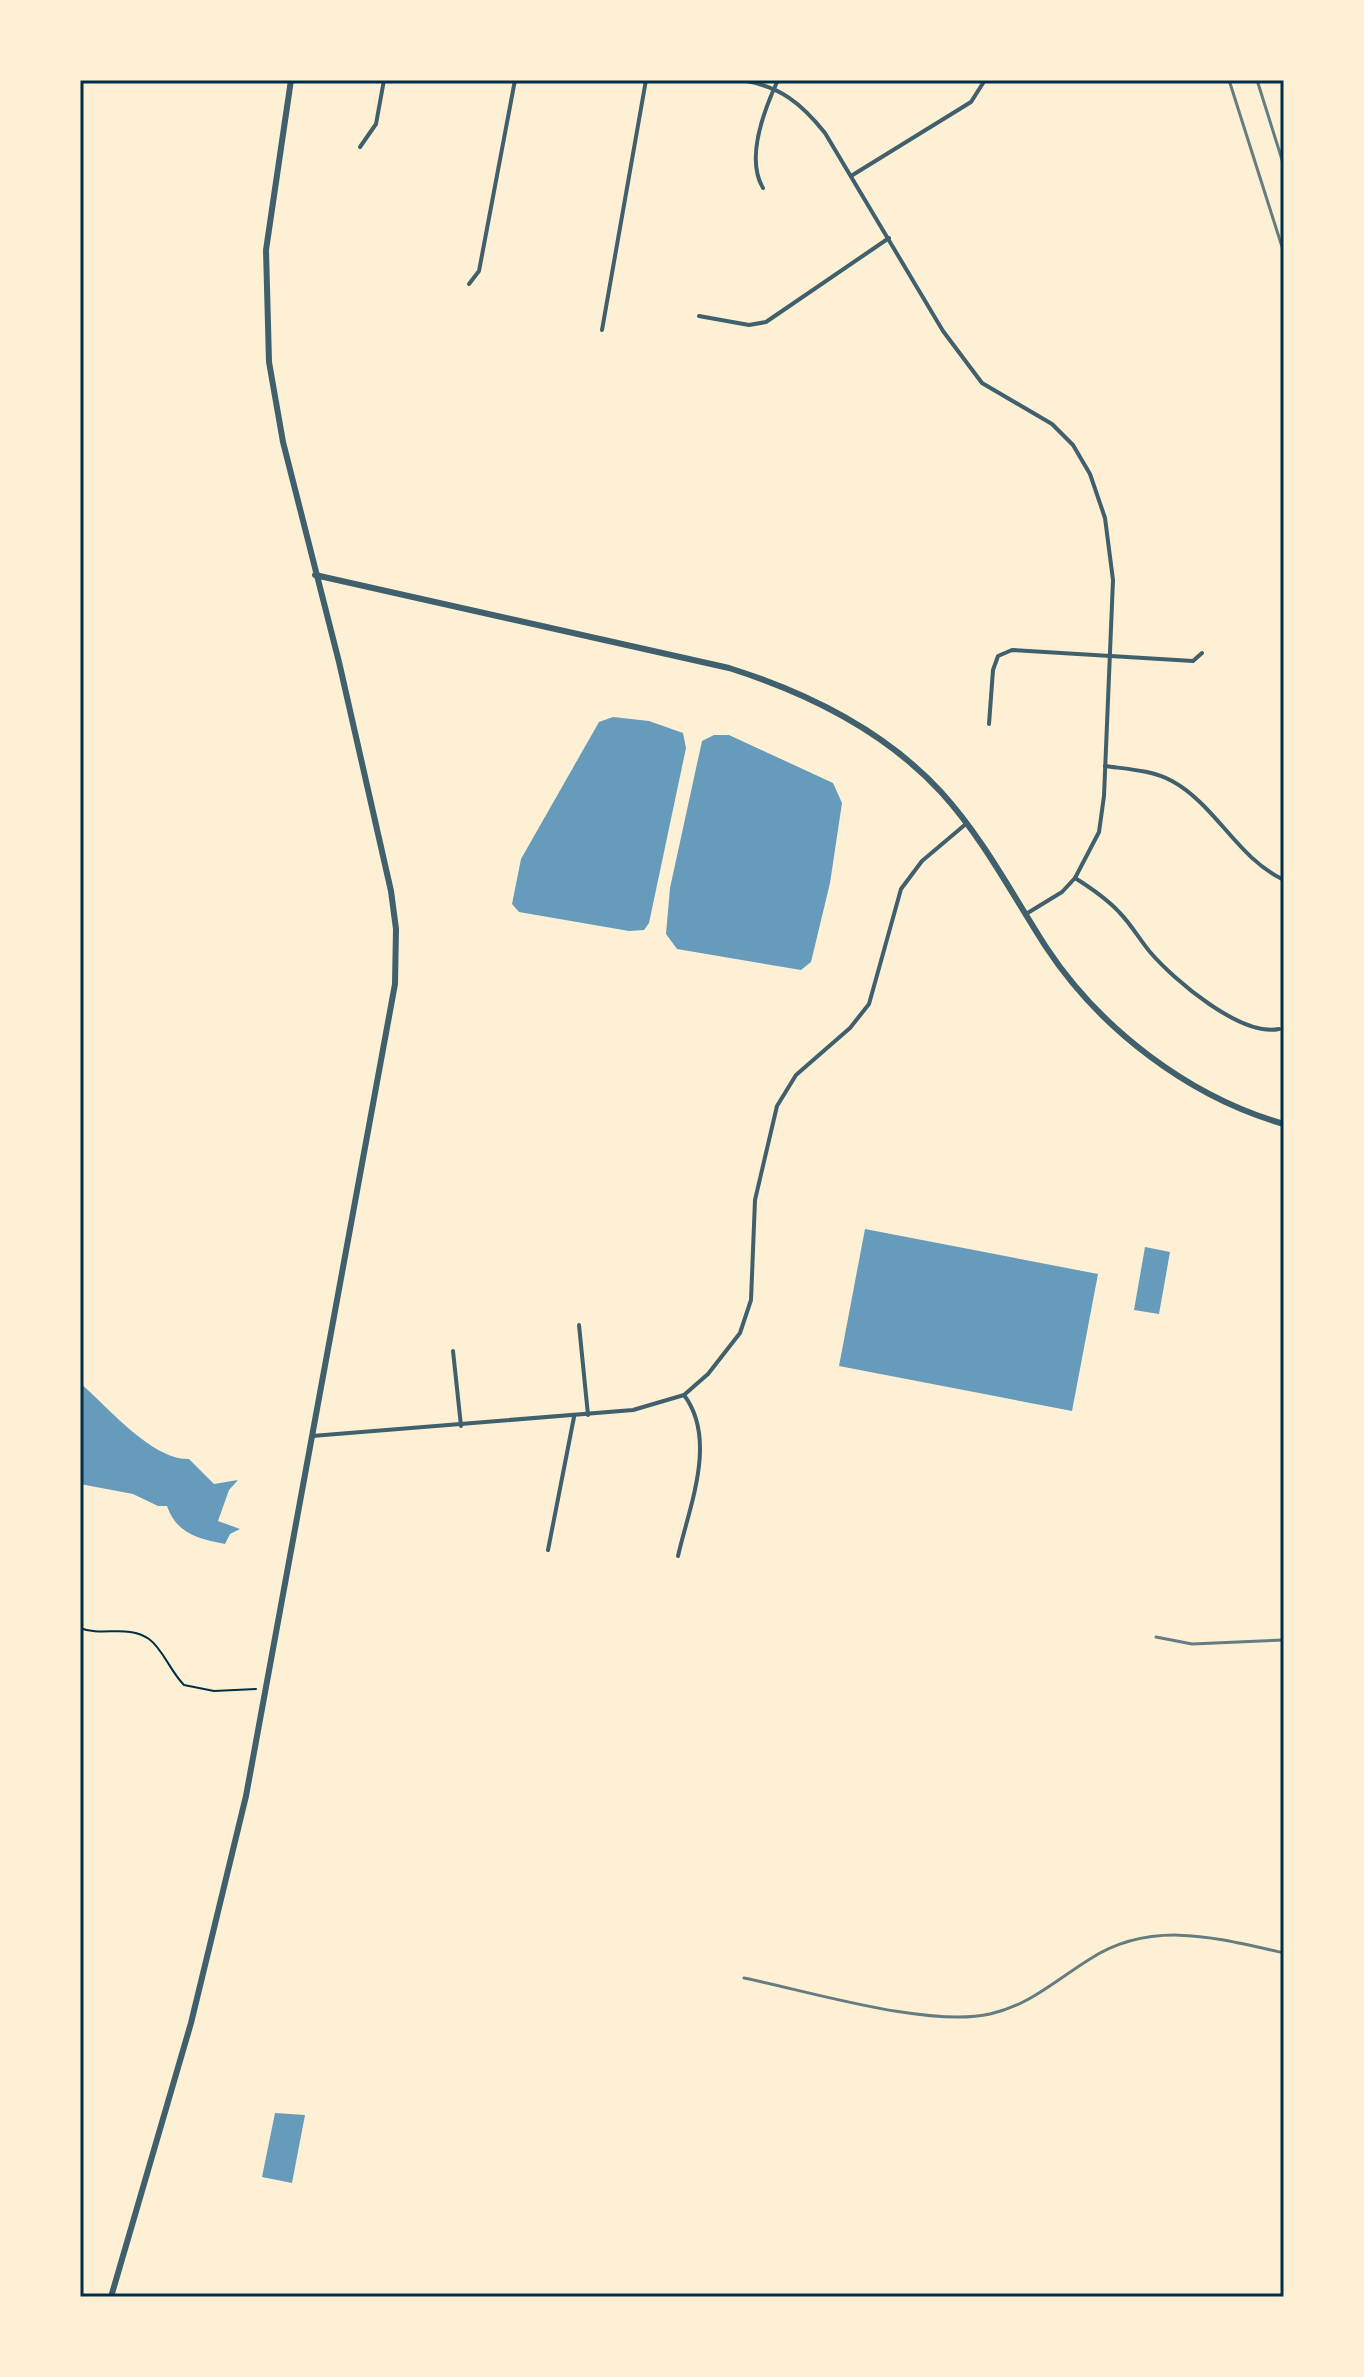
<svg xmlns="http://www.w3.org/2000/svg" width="1364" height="2377" viewBox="0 0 1364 2377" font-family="Cabin,sans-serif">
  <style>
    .water { fill: #669bbc }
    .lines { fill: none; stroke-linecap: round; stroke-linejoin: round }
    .path { stroke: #003049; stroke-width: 2 }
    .minor { stroke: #3f606c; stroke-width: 4 }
    .tertiary { stroke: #3f606c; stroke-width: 6 }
    .rail { stroke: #657d81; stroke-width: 3 }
    .neatline { fill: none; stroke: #003049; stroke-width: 3 }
  </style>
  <rect width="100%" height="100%" fill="#fdf0d5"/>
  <g class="water">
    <polygon points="613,717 649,721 683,733 686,748 649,923 644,930 629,931 519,912 512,904 521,859 599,722"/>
    <polygon points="714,735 729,735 833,783 842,803 830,883 811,962 801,970 677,949 666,934 670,888 702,741"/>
    <polygon points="865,1229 1098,1274 1072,1411 839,1366"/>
    <polygon points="1145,1247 1170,1252 1159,1314 1134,1310"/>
    <path d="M80 1383C108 1407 152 1460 189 1459L214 1484 238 1480 229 1490 218 1521 240 1529 230 1534 225 1544C198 1539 176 1533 167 1506H158L133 1494 80 1484Z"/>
    <polygon points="275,2113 305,2115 292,2183 262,2177"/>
  </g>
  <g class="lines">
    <path class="path" d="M80 1628C102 1637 128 1624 149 1639 163 1649 170 1671 184 1685L214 1691 256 1689"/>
    <g class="minor">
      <path d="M742 80C781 87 801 103 825 133L943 331 982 383 1052 424 1073 445 1090 474 1105 518 1113 580 1104 796 1099 832 1075 878 1062 892 1026 914"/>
      <polyline points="360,147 376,124 384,80"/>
      <polyline points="851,176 971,102 985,80"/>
      <path d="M763 188C745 158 764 110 778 80"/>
      <polyline points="469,284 479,271 515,80"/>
      <polyline points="699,316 749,325 766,322 889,238"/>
      <polyline points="602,330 646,80"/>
      <polyline points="989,724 993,670 998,656 1012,650 1193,661 1202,653"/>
      <path d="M1105 766C1126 769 1152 770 1172 781 1216 805 1238 859 1284 880"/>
      <path d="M1075 878C1091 888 1106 898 1119 912 1131 924 1139 939 1150 952 1174 980 1241 1037 1279 1029"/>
      <polyline points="579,1325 588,1415"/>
      <polyline points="453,1351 461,1426"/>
      <polyline points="312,1436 633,1410 684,1395 708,1374 740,1333 751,1300 755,1200 777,1106 796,1075 850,1028 869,1004 901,889 922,861 967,823"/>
      <polyline points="548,1550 574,1417"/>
      <path d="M678 1556C689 1507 718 1440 684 1395"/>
    </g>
    <g class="tertiary">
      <path d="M315 575 729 668C808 693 884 730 941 792 983 838 1012 894 1046 947 1100 1029 1189 1097 1284 1124"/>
      <polyline points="111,2297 191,2023 246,1796 395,984 396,929 391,891 339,662 283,442 269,362 266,250 291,80"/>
    </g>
    <g class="rail">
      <polyline points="1229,80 1284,253"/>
      <polyline points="1257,80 1284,166"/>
      <polyline points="1156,1637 1192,1644 1284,1640"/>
      <path d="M744 1978C808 1991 928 2028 990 2014 1030 2005 1056 1980 1090 1959 1152 1919 1217 1938 1284 1953"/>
    </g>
  </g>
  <rect width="1364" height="2377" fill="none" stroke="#fdf0d5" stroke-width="164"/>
  <rect x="82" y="82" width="1200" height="2213" class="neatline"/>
</svg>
